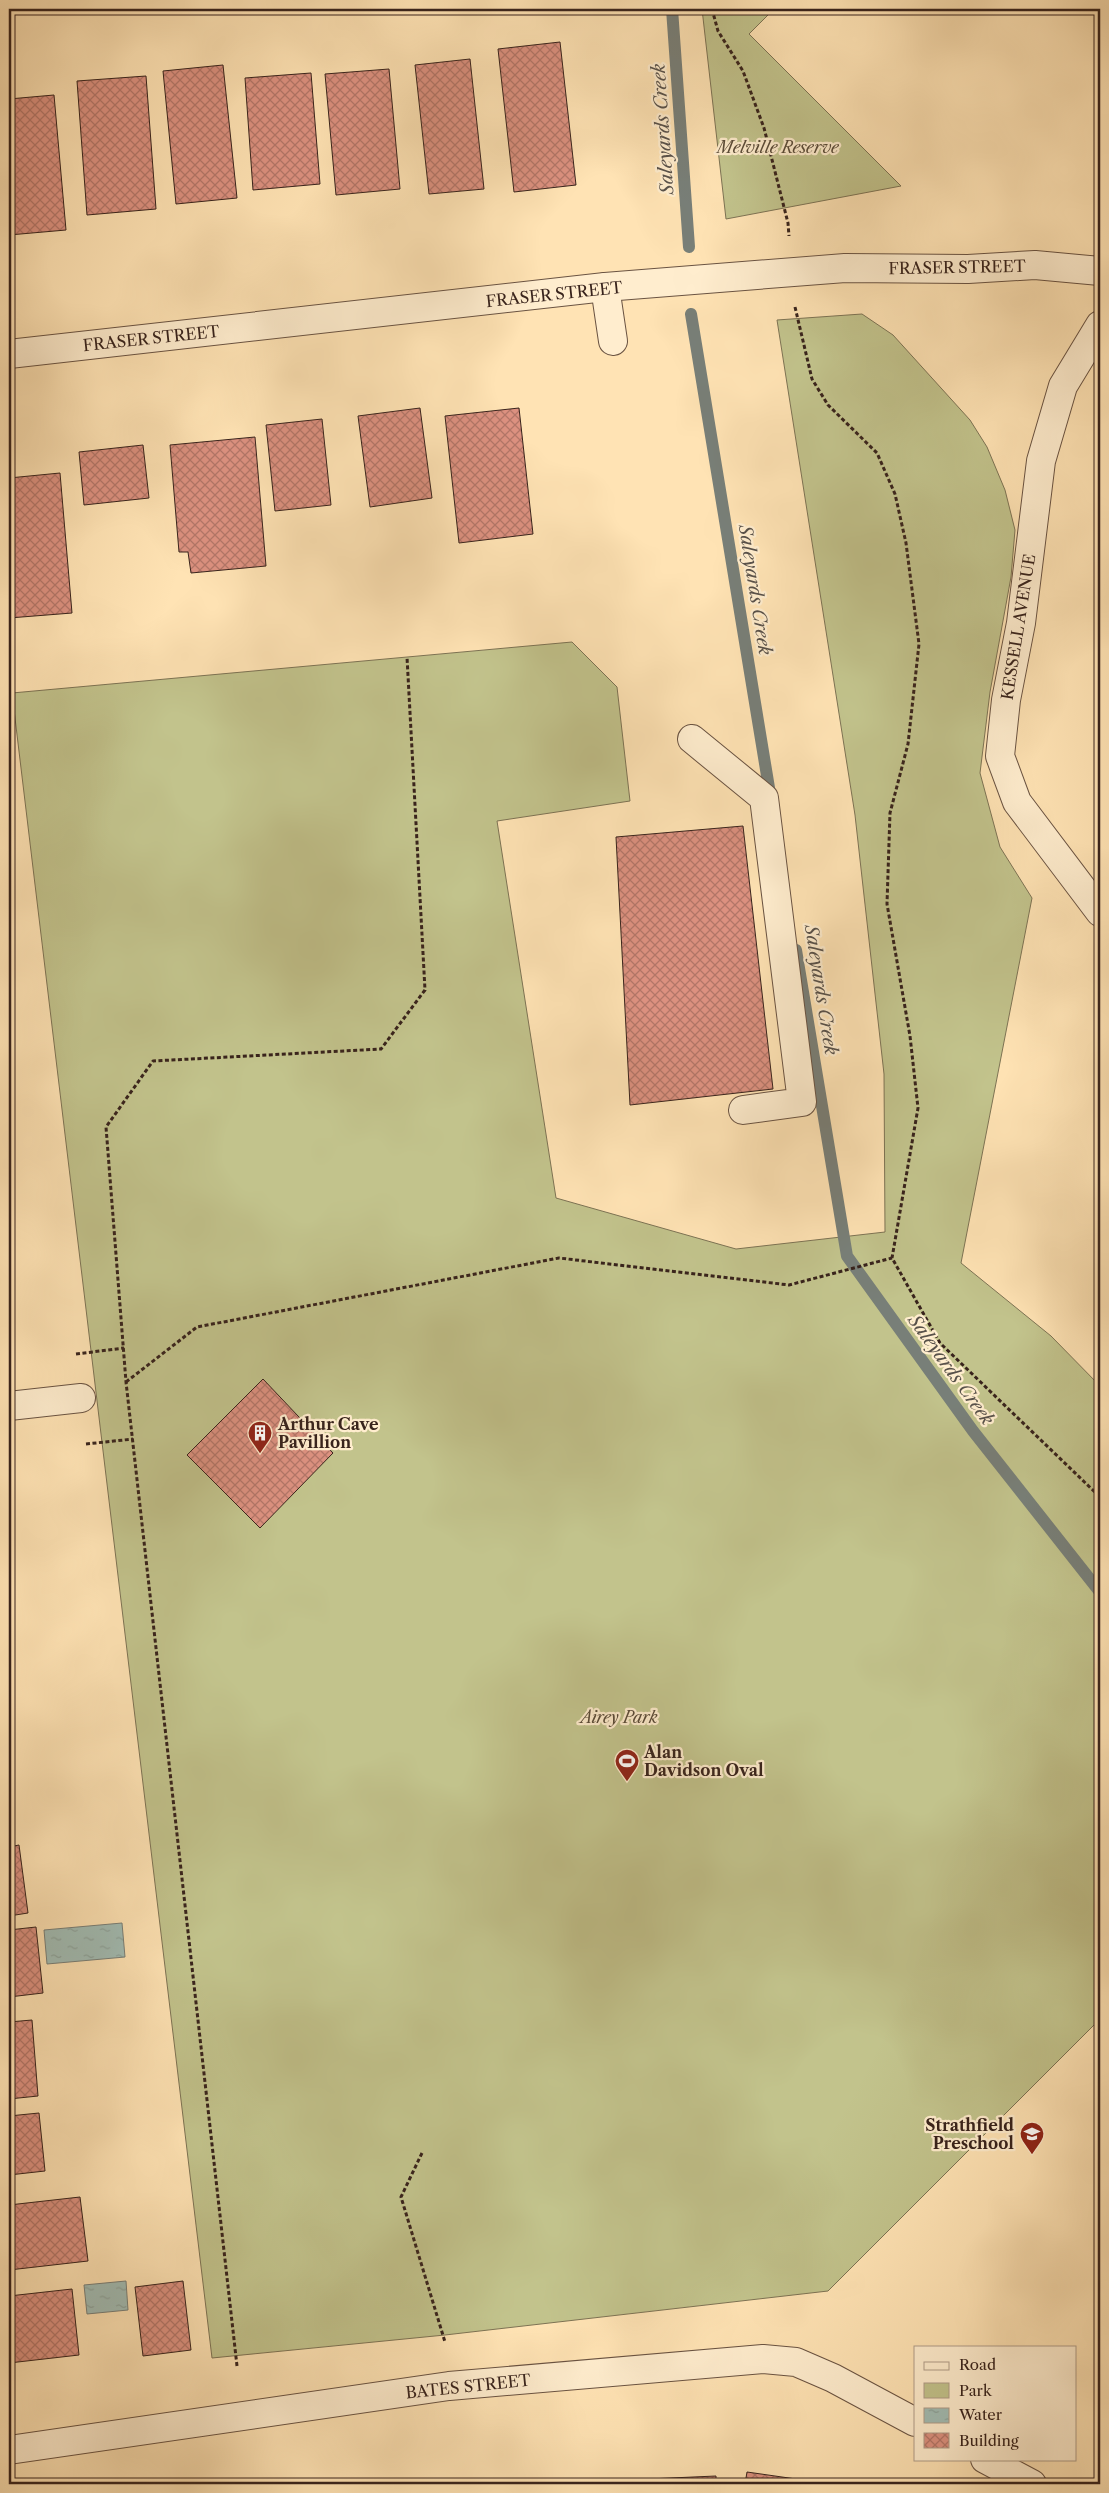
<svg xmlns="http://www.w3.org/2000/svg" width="1109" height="2493" viewBox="0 0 1109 2493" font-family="'Libre Caslon Text',serif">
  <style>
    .green { fill: #c2c38c; stroke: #7d7354 }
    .water { fill: url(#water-ripples); stroke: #787f78 }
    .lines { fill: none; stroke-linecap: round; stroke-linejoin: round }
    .stream { stroke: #787f78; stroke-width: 12 }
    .building { fill: url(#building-cross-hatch); stroke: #38231c }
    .minor-casing { stroke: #6a5342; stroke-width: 30 }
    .path { stroke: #38231c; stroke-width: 3; stroke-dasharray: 4 2.5; stroke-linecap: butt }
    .minor { stroke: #ffedce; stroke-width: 28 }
    .labels { text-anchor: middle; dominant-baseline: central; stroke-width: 4.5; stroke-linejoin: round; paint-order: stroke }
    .park-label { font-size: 16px; font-style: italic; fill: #5a4b38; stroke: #ffedce }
    .street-label { font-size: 16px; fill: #38231c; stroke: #ffedce }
    .poi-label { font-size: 16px; font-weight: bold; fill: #38231c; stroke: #ffedce; text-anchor: start }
    .water-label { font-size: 18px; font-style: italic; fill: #58514a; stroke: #ffedce }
  </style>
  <defs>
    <pattern id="water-ripples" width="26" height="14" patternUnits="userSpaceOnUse" patternTransform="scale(1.25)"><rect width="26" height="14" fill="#a2bdb5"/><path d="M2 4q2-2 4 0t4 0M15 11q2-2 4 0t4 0" fill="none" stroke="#8ca29b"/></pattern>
    <pattern id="building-cross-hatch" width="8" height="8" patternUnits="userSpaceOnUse" patternTransform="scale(1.25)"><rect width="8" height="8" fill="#dc9180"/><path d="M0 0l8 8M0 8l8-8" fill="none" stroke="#b37668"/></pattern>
  </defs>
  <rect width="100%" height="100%" fill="#ffe3b4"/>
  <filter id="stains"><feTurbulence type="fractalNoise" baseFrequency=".004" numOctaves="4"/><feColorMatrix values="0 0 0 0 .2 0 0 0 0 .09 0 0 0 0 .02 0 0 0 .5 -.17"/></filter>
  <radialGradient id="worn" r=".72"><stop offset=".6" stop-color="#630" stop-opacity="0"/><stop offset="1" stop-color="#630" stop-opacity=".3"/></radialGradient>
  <g class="green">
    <polygon points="702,9 774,9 749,34 901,186 726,219"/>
    <polygon points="862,314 893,335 970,420 987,447 1005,490 1015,530 1011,577 990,692 980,773 1000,847 1032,898 961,1263 1051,1336 1100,1386 1100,2019 828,2291 445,2335 212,2358 12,693 572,642 617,687 630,801 497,821 556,1198 736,1249 885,1232 884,1074 855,815 777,320"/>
  </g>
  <g class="water">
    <polygon points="122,1923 125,1957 47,1964 44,1930"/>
    <polygon points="126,2281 128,2310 87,2314 84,2285"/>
  </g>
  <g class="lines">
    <g class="stream">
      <polyline points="672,9 689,247"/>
      <polyline points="691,314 771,800"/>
      <polyline points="796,950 847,1256 973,1431 1100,1592"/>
    </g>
  </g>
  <g class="building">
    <polygon points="560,42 576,185 514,192 498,49"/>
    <polygon points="470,59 484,189 429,194 415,65"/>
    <polygon points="223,65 237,198 176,204 163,71"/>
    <polygon points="389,69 400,189 336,195 325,74"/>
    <polygon points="311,73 320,184 253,190 245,78"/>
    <polygon points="146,76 156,209 87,215 77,81"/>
    <polygon points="54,95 66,230 9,235 9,99"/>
    <polygon points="420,408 432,498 370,507 358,416"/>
    <polygon points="519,408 533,534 459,543 445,416"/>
    <polygon points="322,419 331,505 275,511 266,425"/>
    <polygon points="255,437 266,566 191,573 188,552 179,552 170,445"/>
    <polygon points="143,445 149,498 84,505 79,452"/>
    <polygon points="60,473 72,613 9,618 9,478"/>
    <polygon points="743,826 773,1089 630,1105 616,837"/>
    <polygon points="263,1379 333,1453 260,1528 187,1455"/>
    <polygon points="19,1845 28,1913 9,1916 9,1847"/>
    <polygon points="36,1927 43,1993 9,1997 9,1930"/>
    <polygon points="32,2020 38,2096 9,2099 9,2022"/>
    <polygon points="39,2113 45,2171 9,2175 9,2116"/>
    <polygon points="80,2197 88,2261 9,2270 9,2205"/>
    <polygon points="183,2281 191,2350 143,2356 135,2287"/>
    <polygon points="72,2289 79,2355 9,2363 9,2296"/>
    <polygon points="747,2472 810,2481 810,2484 745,2484"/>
    <polygon points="716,2476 716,2484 648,2484 648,2479"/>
    <polygon points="621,2480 621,2484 564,2484 564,2483"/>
  </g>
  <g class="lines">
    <defs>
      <g id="minor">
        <polyline points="605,287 613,341"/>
        <polyline points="1100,325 1063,386 1041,461 1021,623 1006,700 1000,756 1017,802 1100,912"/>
        <polyline points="9,354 605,287 845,268 968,269 1035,265 1100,271"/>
        <polyline points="692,739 764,798 802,1102 743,1110"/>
        <polyline points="9,1406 81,1398"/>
        <polyline points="9,2450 449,2386 763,2359 796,2362 833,2378 915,2422"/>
        <polyline points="985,2459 1032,2484"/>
      </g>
    </defs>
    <use href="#minor" class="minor-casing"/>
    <g class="path">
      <polyline points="712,9 718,31 743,71 764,128 788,223 789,236"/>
      <polyline points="795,307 812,379 828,405 877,453 895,494 906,543 919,644 908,744 890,813 887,904 910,1036 918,1108 892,1258 940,1343 1100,1497"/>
      <polyline points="76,1354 124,1348"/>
      <polyline points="126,1382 197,1327 559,1258 789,1285 892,1258"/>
      <polyline points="86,1444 133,1439"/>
      <polyline points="422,2153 401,2197 445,2342"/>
      <polyline points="237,2366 126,1382 106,1127 153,1061 381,1049 425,990 407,657"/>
    </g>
    <use href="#minor" class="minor"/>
  </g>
  <defs>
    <symbol id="building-pin" viewBox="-11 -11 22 30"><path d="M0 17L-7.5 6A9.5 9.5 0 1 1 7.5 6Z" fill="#8f2418" stroke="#ffedce"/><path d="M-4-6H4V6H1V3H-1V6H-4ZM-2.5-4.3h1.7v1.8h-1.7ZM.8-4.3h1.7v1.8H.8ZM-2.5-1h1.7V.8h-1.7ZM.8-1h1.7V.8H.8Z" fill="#fff"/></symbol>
    <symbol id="stadium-pin" viewBox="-11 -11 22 30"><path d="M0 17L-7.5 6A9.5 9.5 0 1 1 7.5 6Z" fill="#8f2418" stroke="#ffedce"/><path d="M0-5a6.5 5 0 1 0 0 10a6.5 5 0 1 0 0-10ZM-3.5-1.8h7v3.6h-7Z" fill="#fff"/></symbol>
    <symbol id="school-pin" viewBox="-11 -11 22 30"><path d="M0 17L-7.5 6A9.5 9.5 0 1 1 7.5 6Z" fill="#8f2418" stroke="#ffedce"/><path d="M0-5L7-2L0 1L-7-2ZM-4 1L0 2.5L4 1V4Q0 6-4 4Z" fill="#fff"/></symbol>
  </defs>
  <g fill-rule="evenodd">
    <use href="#building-pin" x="246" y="1419" width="28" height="38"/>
    <use href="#stadium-pin" x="613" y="1747" width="28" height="38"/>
    <use href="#school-pin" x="1018" y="2120" width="28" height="38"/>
  </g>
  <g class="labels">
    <g class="park-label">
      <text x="778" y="147">Melville Reserve</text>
      <text x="619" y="1717">Airey Park</text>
    </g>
    <g class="street-label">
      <text transform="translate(957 267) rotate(-1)">FRASER STREET</text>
      <text transform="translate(554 294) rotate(-6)">FRASER STREET</text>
      <text transform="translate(151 338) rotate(-6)">FRASER STREET</text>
      <text transform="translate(1018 627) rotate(-81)">KESSELL AVENUE</text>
      <text transform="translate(468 2386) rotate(-6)">BATES STREET</text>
    </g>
    <g class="poi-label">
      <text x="278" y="1424">Arthur Cave<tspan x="278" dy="18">Pavillion</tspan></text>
      <text x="644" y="1752">Alan<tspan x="644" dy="18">Davidson Oval</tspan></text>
      <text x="1014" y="2125" text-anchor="end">Strathfield<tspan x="1014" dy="18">Preschool</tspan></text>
    </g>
    <g class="water-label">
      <text transform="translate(663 129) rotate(-94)">Saleyards Creek</text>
      <text transform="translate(755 590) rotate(81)">Saleyards Creek</text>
      <text transform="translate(821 990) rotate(81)">Saleyards Creek</text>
      <text transform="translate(951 1370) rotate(54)">Saleyards Creek</text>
    </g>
  </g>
  <rect width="1109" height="2493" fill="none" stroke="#ffe3b4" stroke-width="30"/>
  <rect x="10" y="10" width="1089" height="2473" fill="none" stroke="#38231c" stroke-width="2.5"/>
  <rect x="15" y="15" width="1079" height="2463" fill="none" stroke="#38231c"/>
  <rect x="914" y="2346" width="162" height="115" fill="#ffedce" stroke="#af9c87"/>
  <rect x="924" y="2362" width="25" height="8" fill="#ffedce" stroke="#af9c87"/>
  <text x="959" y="2370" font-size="15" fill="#38231c">Road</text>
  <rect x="924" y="2383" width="25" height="15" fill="#c2c38c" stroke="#af9c87"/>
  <text x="959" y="2396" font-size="15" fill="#38231c">Park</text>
  <rect x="924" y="2408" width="25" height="15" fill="url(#water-ripples)" stroke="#af9c87"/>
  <text x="959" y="2420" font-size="15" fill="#38231c">Water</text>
  <rect x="924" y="2433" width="25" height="15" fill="url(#building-cross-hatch)" stroke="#af9c87"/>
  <text x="959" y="2446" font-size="15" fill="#38231c">Building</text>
  <rect width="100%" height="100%" filter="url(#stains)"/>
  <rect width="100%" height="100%" fill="url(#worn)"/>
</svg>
